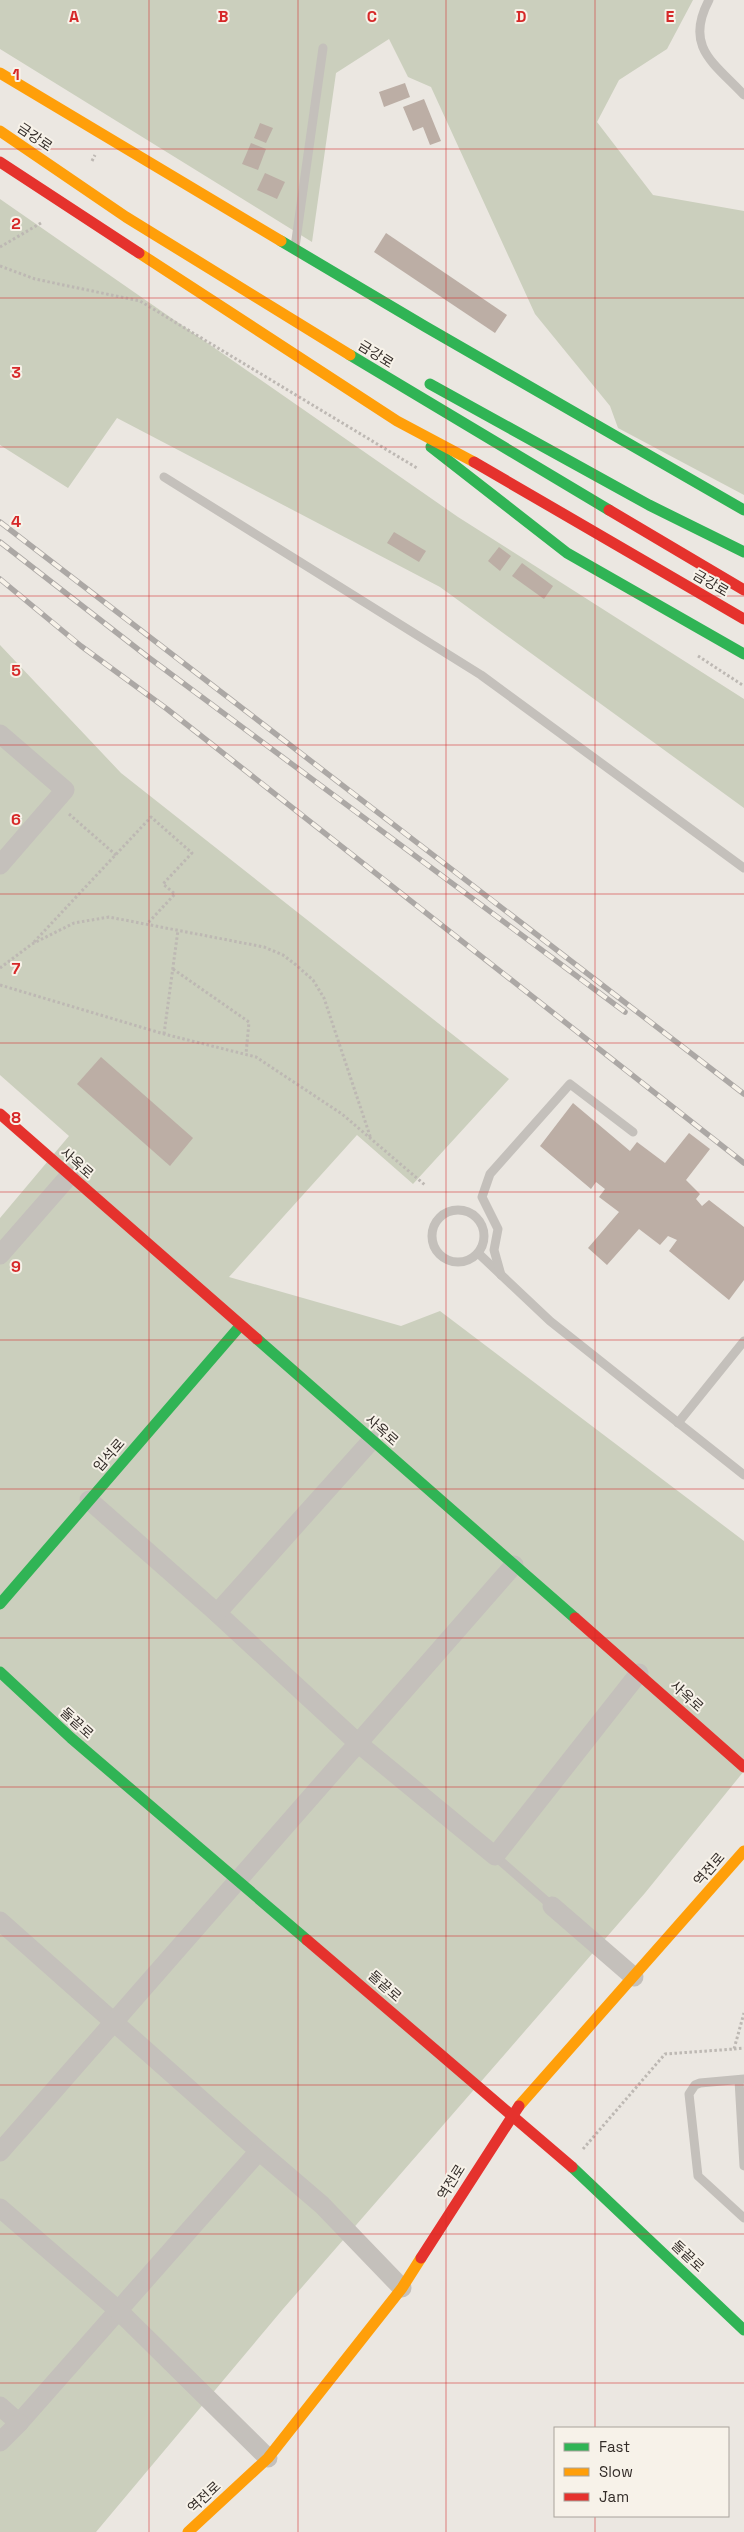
<svg xmlns="http://www.w3.org/2000/svg" width="744" height="2532" viewBox="0 0 744 2532" font-family="'Space Grotesk','Noto Sans KR',sans-serif">
  <style>
    .green { fill: #cbcfbd }
    .building { fill: #bcaea5 }
    .lines { fill: none; stroke-linecap: round; stroke-linejoin: round }
    .path { stroke: #bdb8b3; stroke-width: 3; stroke-dasharray: 2.5 2.5; stroke-linecap: butt }
    .lane { stroke: #c4c0bb; stroke-width: 9 }
    .street { stroke: #c4c0bb; stroke-width: 19 }
    .fast { stroke: #30b455; stroke-width: 11 }
    .slow { stroke: #ff9f0a; stroke-width: 11 }
    .jam { stroke: #e5322d; stroke-width: 11 }
    .rail-casing { stroke: #aca8a5; stroke-width: 5.5 }
    .rail { stroke: #f7f2e9; stroke-width: 4; stroke-dasharray: 11; stroke-linecap: butt }
    .grid { fill: none; stroke: #d62828; stroke-width: 1; stroke-opacity: 0.55 }
    .labels { text-anchor: middle; dominant-baseline: central; stroke-width: 4; stroke-linejoin: round; paint-order: stroke }
    .street-label { font-size: 14px; fill: #342d29; stroke: #f7f2e9 }
    .grid-label { font-size: 16px; text-anchor: middle; font-weight: bold; fill: #d62828; stroke: #f7f2e9; stroke-width: 4; stroke-linejoin: round; paint-order: stroke }
  </style>
  <rect width="100%" height="100%" fill="#ebe7e1"/>
  <g class="green">
    <polygon points="0,0 693,0 667,49 619,80 597,122 653,195 744,211 744,495 618,428 610,406 535,314 431,87 408,77 389,39 336,73 312,242 0,49"/>
    <polygon points="0,199 458,517 744,699 744,808 440,587 117,418 68,488 0,445"/>
    <polygon points="0,645 121,773 509,1079 413,1184 357,1135 229,1277 401,1326 440,1311 744,1541 744,1771 645,1893 283,2309 96,2532 0,2532 0,1218 69,1136 0,1075"/>
  </g>
  <g class="building">
    <polygon points="405,83 410,97 384,107 379,92"/>
    <polygon points="424,99 441,141 430,145 423,127 413,131 403,107"/>
    <polygon points="260,123 273,128 266,143 254,138"/>
    <polygon points="251,143 266,149 258,170 242,164"/>
    <polygon points="265,173 285,182 277,199 257,190"/>
    <polygon points="386,233 507,315 495,333 374,252"/>
    <polygon points="394,532 426,551 419,562 387,543"/>
    <polygon points="499,547 511,556 500,571 488,561"/>
    <polygon points="522,563 553,586 544,599 512,576"/>
    <polygon points="101,1057 193,1138 170,1166 77,1084"/>
    <polygon points="573,1103 630,1151 637,1142 665,1163 689,1133 710,1149 686,1180 700,1194 696,1199 702,1206 709,1200 744,1227 744,1280 729,1300 669,1251 677,1240 668,1236 660,1245 639,1229 607,1265 588,1248 619,1212 599,1197 605,1189 596,1182 591,1189 540,1146"/>
  </g>
  <g class="lines">
    <g class="path">
      <polyline points="92,161 95,155"/>
      <polyline points="0,247 41,223"/>
      <polyline points="0,266 35,279 140,301 417,468"/>
      <polyline points="698,656 744,686"/>
      <polyline points="69,814 116,855"/>
      <polyline points="34,942 151,817 192,853 163,884 175,894 147,924"/>
      <polyline points="0,968 32,944 74,923 109,917 264,947 283,955 296,965 313,980 324,998 371,1139"/>
      <polyline points="173,969 249,1022 246,1054"/>
      <polyline points="0,985 164,1034 256,1057 342,1114 425,1185"/>
      <polyline points="164,1034 178,930"/>
      <polyline points="734,2049 744,2048"/>
      <polyline points="583,2149 665,2054 734,2049 744,2013"/>
    </g>
    <g class="lane">
      <path d="M709 0C684 47 714 63 744 95"/>
      <polyline points="295,247 323,48"/>
      <polyline points="164,477 481,675 744,868"/>
      <circle cx="458" cy="1236" r="26"/>
      <polyline points="478,1253 550,1321 744,1475"/>
      <polyline points="501,1275 494,1250 498,1229 482,1197 490,1174 570,1084 633,1132"/>
      <polyline points="678,1423 744,1341"/>
      <polyline points="495,1856 552,1906"/>
      <polyline points="744,2079 700,2083 695,2085 689,2094 698,2176 744,2218"/>
      <polyline points="739,2080 744,2166"/>
    </g>
    <g class="street">
      <polyline points="0,734 65,790 0,865"/>
      <polyline points="0,1255 69,1176"/>
      <polyline points="371,1441 217,1613 359,1744 495,1856 639,1673"/>
      <polyline points="89,1500 217,1613"/>
      <polyline points="552,1906 634,1977"/>
      <polyline points="0,1921 259,2151 19,2423 0,2406"/>
      <polyline points="259,2151 322,2205 402,2288"/>
      <polyline points="0,2152 514,1565"/>
      <polyline points="0,2208 118,2310 268,2458"/>
      <polyline points="0,2442 19,2423"/>
    </g>
    <g class="fast">
      <polyline points="281,241 426,327 744,510"/>
      <polyline points="350,355 609,510"/>
      <polyline points="430,384 649,505 744,552"/>
      <polyline points="431,447 567,553 744,654"/>
      <polyline points="257,1339 575,1618"/>
      <polyline points="0,1604 240,1326"/>
      <polyline points="0,1672 71,1738 307,1940"/>
      <polyline points="572,2167 744,2330"/>
    </g>
    <g class="slow">
      <polyline points="0,73 281,241"/>
      <polyline points="0,131 126,217 350,355"/>
      <polyline points="139,253 397,421 474,462"/>
      <polyline points="519,2106 744,1851"/>
      <polyline points="188,2532 268,2458 402,2288 421,2258"/>
    </g>
    <g class="jam">
      <polyline points="0,162 139,253"/>
      <polyline points="474,462 744,619"/>
      <polyline points="609,510 744,590"/>
      <polyline points="0,1114 257,1339"/>
      <polyline points="575,1618 744,1767"/>
      <polyline points="307,1940 572,2167"/>
      <polyline points="421,2258 519,2106"/>
    </g>
    <defs>
      <g id="rail">
        <polyline points="0,522 744,1094"/>
        <polyline points="0,542 148,657 625,1012"/>
        <polyline points="0,579 81,646 167,709 744,1163"/>
      </g>
    </defs>
    <use href="#rail" class="rail-casing"/>
    <use href="#rail" class="rail"/>
  </g>
  <path class="grid" d="M149 0V2532M298 0V2532M446 0V2532M595 0V2428M0 149H744M0 298H744M0 447H744M0 596H744M0 745H744M0 894H744M0 1043H744M0 1192H744M0 1340H744M0 1489H744M0 1638H744M0 1787H744M0 1936H744M0 2085H744M0 2234H744M0 2383H744M595 2516V2532"/>
  <g class="labels">
    <g class="street-label">
      <text transform="translate(35 137) rotate(34)">금강로</text>
      <text transform="translate(376 354) rotate(32)">금강로</text>
      <text transform="translate(711 583) rotate(30)">금강로</text>
      <text transform="translate(77 1163) rotate(41)">사옥로</text>
      <text transform="translate(382 1430) rotate(41)">사옥로</text>
      <text transform="translate(109 1455) rotate(-49)">입석로</text>
      <text transform="translate(687 1696) rotate(42)">사옥로</text>
      <text transform="translate(77 1723) rotate(42)">돌끝로</text>
      <text transform="translate(709 1869) rotate(-49)">역전로</text>
      <text transform="translate(385 1986) rotate(41)">돌끝로</text>
      <text transform="translate(451 2182) rotate(-58)">역전로</text>
      <text transform="translate(688 2256) rotate(43)">돌끝로</text>
      <text transform="translate(204 2497) rotate(-43)">역전로</text>
    </g>
  </g>
  <g class="grid-label">
    <text x="74" y="22">A</text>
    <text x="223" y="22">B</text>
    <text x="372" y="22">C</text>
    <text x="521" y="22">D</text>
    <text x="670" y="22">E</text>
    <text x="16" y="80">1</text>
    <text x="16" y="229">2</text>
    <text x="16" y="378">3</text>
    <text x="16" y="527">4</text>
    <text x="16" y="676">5</text>
    <text x="16" y="825">6</text>
    <text x="16" y="974">7</text>
    <text x="16" y="1123">8</text>
    <text x="16" y="1272">9</text>
  </g>
  <rect x="554" y="2427" width="175" height="90" fill="#f7f2e9" stroke="#a9a39c"/>
  <rect x="564" y="2443" width="25" height="8" fill="#30b455" stroke="#a9a39c"/>
  <text x="599" y="2452" font-size="15" fill="#342d29">Fast</text>
  <rect x="564" y="2468" width="25" height="8" fill="#ff9f0a" stroke="#a9a39c"/>
  <text x="599" y="2477" font-size="15" fill="#342d29">Slow</text>
  <rect x="564" y="2493" width="25" height="8" fill="#e5322d" stroke="#a9a39c"/>
  <text x="599" y="2502" font-size="15" fill="#342d29">Jam</text>
</svg>
